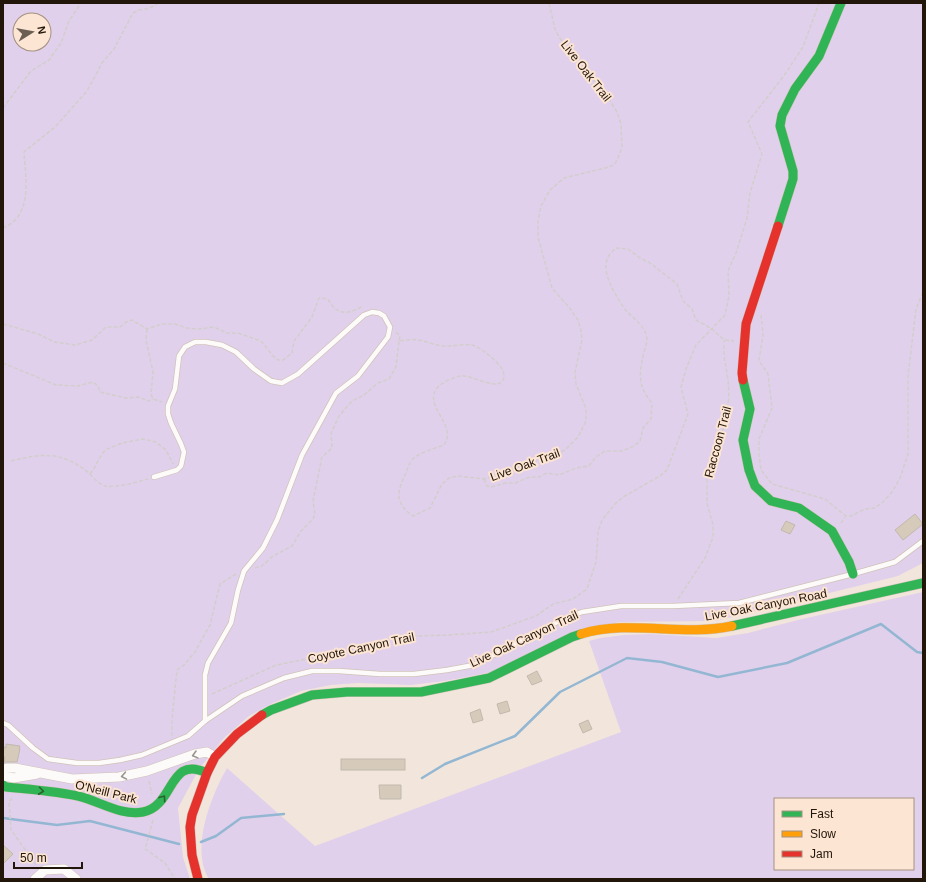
<svg xmlns="http://www.w3.org/2000/svg" width="926" height="882" viewBox="0 0 926 882" font-family="Helvetica,sans-serif">
  <style>
    .green { fill: #e1d0eb; fill-rule: evenodd }
    .lines { fill: none; stroke-linecap: round; stroke-linejoin: round }
    .stream { stroke: #93b7d2; stroke-width: 2.5 }
    .building { fill: #d6cbbb; stroke: #c2b8ac }
    .lane-casing { stroke: #d0c3b9; stroke-width: 6 }
    .street-casing { stroke: #d0c3b9; stroke-width: 10 }
    .fast-casing { stroke: #d0c3b9; stroke-width: 10 }
    .slow-casing { stroke: #d0c3b9; stroke-width: 10 }
    .jam-casing { stroke: #d0c3b9; stroke-width: 10 }
    .path { stroke: #d2cecb; stroke-width: 1.5; stroke-dasharray: 4 2; stroke-linecap: butt }
    .lane { stroke: #fdfbfa; stroke-width: 4.5 }
    .street { stroke: #fdfbfa; stroke-width: 9 }
    .fast { stroke: #30b455; stroke-width: 9 }
    .slow { stroke: #ff9f0a; stroke-width: 9 }
    .jam { stroke: #e5322d; stroke-width: 9 }
    .oneway { stroke: #9a948e }
    .oneway2 { stroke: #29642f }
    .labels { text-anchor: middle; dominant-baseline: central; stroke-width: 4; stroke-linejoin: round; paint-order: stroke }
    .street-label { font-size: 12px; fill: #221509; stroke: #fce5d2 }
  </style>
  <rect width="100%" height="100%" fill="#f2e6dc"/>
  <g class="green">
    <path d="M3 3H923V563L898 576 716 621 619 622 493 672 445 681 411 685 358 683 331 685 301 691 271 704 249 716 224 738 199 769 178 808 183 857 190 879H3ZM20 20H44V44H20Z"/>
    <path d="M923 592V879H209C190 849 211 796 227 768L315 846 621 732 589 641 600 638 624 635 651 634 716 638 748 633 802 619ZM775 799H913V869H775Z"/>
  </g>
  <g class="lines">
    <g class="stream">
      <polyline points="422,778 445,764 515,736 560,692 627,658 662,662 718,677 787,663 881,624 917,652 923,653"/>
      <polyline points="3,818 57,825 90,821 179,844"/>
      <polyline points="201,842 216,836 241,818 284,814"/>
    </g>
  </g>
  <g class="building">
    <polygon points="915,514 923,524 903,540 895,530"/>
    <polygon points="786,521 795,525 790,534 781,530"/>
    <polygon points="537,671 542,681 532,685 527,676"/>
    <polygon points="507,701 510,711 500,714 497,704"/>
    <polygon points="480,709 483,720 473,723 470,713"/>
    <polygon points="588,720 592,729 583,733 579,724"/>
    <polygon points="6,744 20,746 19,749 20,749 17,762 4,762 5,757 3,757 3,754 4,747 6,748"/>
    <rect x="341" y="759" width="64" height="11"/>
    <polygon points="379,785 401,785 401,799 380,799"/>
    <polygon points="3,845 13,854 3,864"/>
  </g>
  <g class="lines">
    <defs>
      <g id="lane">
        <polyline points="154,477 177,470 181,466 184,452 181,444 171,423 168,414 168,406 175,389 179,356 185,347 195,342 206,342 222,345 236,352 254,369 271,381 282,383 298,374 364,315 372,312 379,313 384,316 390,327 388,337 358,376 336,393 302,455 277,520 263,548 244,571 238,590 231,623 208,663 205,675 205,721"/>
        <polyline points="3,723 8,725 33,748 48,759 77,763 99,763 120,760 142,755 188,736 205,721 242,696 284,678 312,671 339,671 380,674 414,674 447,670 474,665 559,621 582,612 621,606 673,606 739,603 853,574 895,562 923,541"/>
      </g>
      <g id="street">
        <polyline points="3,769 7,768 15,768 72,779 119,777 147,771 195,754 207,752 215,757"/>
        <polyline points="3,776 14,778 37,774"/>
        <polyline points="35,879 45,870 64,869 76,879"/>
      </g>
      <g id="fast">
        <polyline points="778,226 793,179 793,171 780,126 782,115 795,89 819,56 841,3"/>
        <polyline points="743,380 750,409 743,440 749,470 755,486 771,501 799,508 832,531 849,562 853,574"/>
        <polyline points="732,626 923,583"/>
        <polyline points="262,715 271,710 312,695 347,692 421,692 489,678 572,637 581,634"/>
        <path d="M3 785 6 787C30 789 55 791 78 796 99 801 121 816 143 812 175 806 168 754 207 773"/>
      </g>
      <path id="slow" d="M581 634C630 619 682 637 732 626"/>
      <g id="jam">
        <polyline points="743,380 742,373 746,324 778,226"/>
        <polyline points="198,879 192,855 190,827 192,815 207,773 215,757 237,734 262,715"/>
      </g>
    </defs>
    <use href="#lane" class="lane-casing"/>
    <use href="#street" class="street-casing"/>
    <use href="#fast" class="fast-casing"/>
    <use href="#slow" class="slow-casing"/>
    <use href="#jam" class="jam-casing"/>
    <g class="path">
      <polyline points="3,108 31,71 49,60 61,43 69,21 81,3"/>
      <path d="M3 228C7 226 13 223 16 219 31 201 25 173 24 152L55 127 87 91 102 63 114 49 133 13 139 10 146 9 156 5 158 3"/>
      <polyline points="761,315 763,334 759,361 768,374 772,408 759,439 759,455 761,470 772,484 825,499 846,516 851,516 865,509 874,508 882,503 892,492 900,478 908,454 908,376 916,309 923,292"/>
      <path d="M3 324 38 334 54 342 76 345 92 340 106 327H120L126 322 132 320 147 329 162 324H175L187 328 199 329 214 327 227 333H238L261 341 273 356 278 360H283L292 353 294 341 312 317 319 298 328 299C336 315 347 315 361 307L363 308"/>
      <polyline points="147,329 146,340 153,372 151,394 153,399 162,402"/>
      <path d="M396 332 400 336 399 341C405 340 412 339 418 340 427 341 436 346 445 346 454 346 464 344 472 345 481 347 505 366 504 376 503 395 471 374 461 376 454 377 442 382 437 388 426 402 445 418 447 431 448 436 447 440 444 445 438 447 420 453 415 457 410 461 408 467 406 473 397 491 394 503 413 516L430 508 442 484 449 478 458 476 484 479 534 461 550 457 565 450 578 437 586 421V409L576 384 575 372 582 340 581 330 578 320 568 306 552 288 538 237V221L541 206 550 190 564 178 609 167 615 164 618 158 622 147 621 124 617 112 609 99 559 37 555 29 549 3"/>
      <polyline points="3,363 56,385 78,386 93,382 98,386 100,392 126,398 139,397 148,401 153,399"/>
      <path d="M11 461C43 453 61 451 89 473 93 477 99 485 106 486 117 488 137 482 148 479"/>
      <polyline points="90,474 95,467 99,459 105,450 122,443 143,439 156,442 166,450 173,464"/>
      <path d="M484 479 487 486 491 487 506 483H515L530 477H539L547 473 559 475 576 468 589 466 596 457 605 451H622L634 446 640 441 643 428 651 419 652 403C637 385 639 374 644 352 646 345 648 341 646 334 642 323 631 317 624 308 616 296 602 274 607 260 608 255 613 251 616 248L628 249 640 258 650 263 677 284 683 301 692 309 696 320 712 329 724 340 734 341"/>
      <polyline points="841,523 845,517"/>
      <polyline points="255,568 262,566 273,556 292,546 301,531 313,519 315,514 313,501 322,457 332,448 331,433 339,416 352,401 364,395 378,383 389,379 396,367 399,341"/>
      <polyline points="678,599 705,558 713,537 713,525 707,503 707,479 717,444 724,427 729,397 728,379 724,356 724,340"/>
      <polyline points="212,694 276,665 363,648 390,639 416,636 449,635 491,632 536,616 553,604 573,599 587,589 596,562 598,532 602,520 615,504 623,497 660,476 667,470 688,414 681,387 686,369 696,345 725,315 729,296 728,271 736,253 747,218 750,193 762,154 748,122 783,77 803,47 819,3"/>
      <polyline points="172,736 172,719 177,670 184,665 195,652 202,639 210,625 220,584 236,574"/>
      <polyline points="149,781 152,794"/>
      <polyline points="12,798 9,802 11,830 37,866"/>
      <polyline points="153,820 145,849 165,863 175,879"/>
    </g>
    <use href="#lane" class="lane"/>
    <use href="#street" class="street"/>
    <use href="#fast" class="fast"/>
    <use href="#slow" class="slow"/>
    <use href="#jam" class="jam"/>
  </g>
  <defs><path id="oneway-chevron" d="M-2-3.5L2.5 0L-2 3.5" fill="none" stroke-width="1.6" stroke-linecap="round" stroke-linejoin="round"/></defs>
  <g class="oneway">
    <use href="#oneway-chevron" transform="translate(195 755) rotate(165)"/>
    <use href="#oneway-chevron" transform="translate(124 776) rotate(170)"/>
  </g>
  <g class="oneway2">
    <use href="#oneway-chevron" transform="translate(41 791) rotate(7)"/>
    <use href="#oneway-chevron" transform="translate(163 798) rotate(-54)"/>
  </g>
  <g class="labels">
    <g class="street-label">
      <text transform="translate(586 71) rotate(52)">Live Oak Trail</text>
      <text transform="translate(718 442) rotate(-75)">Raccoon Trail</text>
      <text transform="translate(525 465) rotate(-20)">Live Oak Trail</text>
      <text transform="translate(766 605) rotate(-11)">Live Oak Canyon Road</text>
      <text transform="translate(524 639) rotate(-25)">Live Oak Canyon Trail</text>
      <text transform="translate(361 648) rotate(-12)">Coyote Canyon Trail</text>
      <text transform="translate(106 792) rotate(14)">O'Neill Park</text>
    </g>
  </g>
  <rect width="926" height="882" fill="none" stroke="#221509" stroke-width="8"/>
  <rect x="774" y="798" width="140" height="72" fill="#fce5d2" stroke="#a59282"/>
  <rect x="782" y="811" width="20" height="6" fill="#30b455" stroke="#a59282"/>
  <text x="810" y="818" font-size="12" fill="#221509">Fast</text>
  <rect x="782" y="831" width="20" height="6" fill="#ff9f0a" stroke="#a59282"/>
  <text x="810" y="838" font-size="12" fill="#221509">Slow</text>
  <rect x="782" y="851" width="20" height="6" fill="#e5322d" stroke="#a59282"/>
  <text x="810" y="858" font-size="12" fill="#221509">Jam</text>
  <g transform="translate(32 32) rotate(79)"><circle r="19" fill="#fce5d2" stroke="#a59282"/>
  <path d="M0-3L7 15L0 10L-7 15Z" fill="#6b5e53"/>
  <text y="-6" font-size="11" font-weight="bold" text-anchor="middle" fill="#221509">N</text>
  </g>
  <path d="M14 862v6h68v-6" fill="none" stroke="#221509" stroke-width="2"/>
  <text x="20" y="862" font-size="12" fill="#221509" stroke="#fce5d2" stroke-width="3" paint-order="stroke">50 m</text>
</svg>
